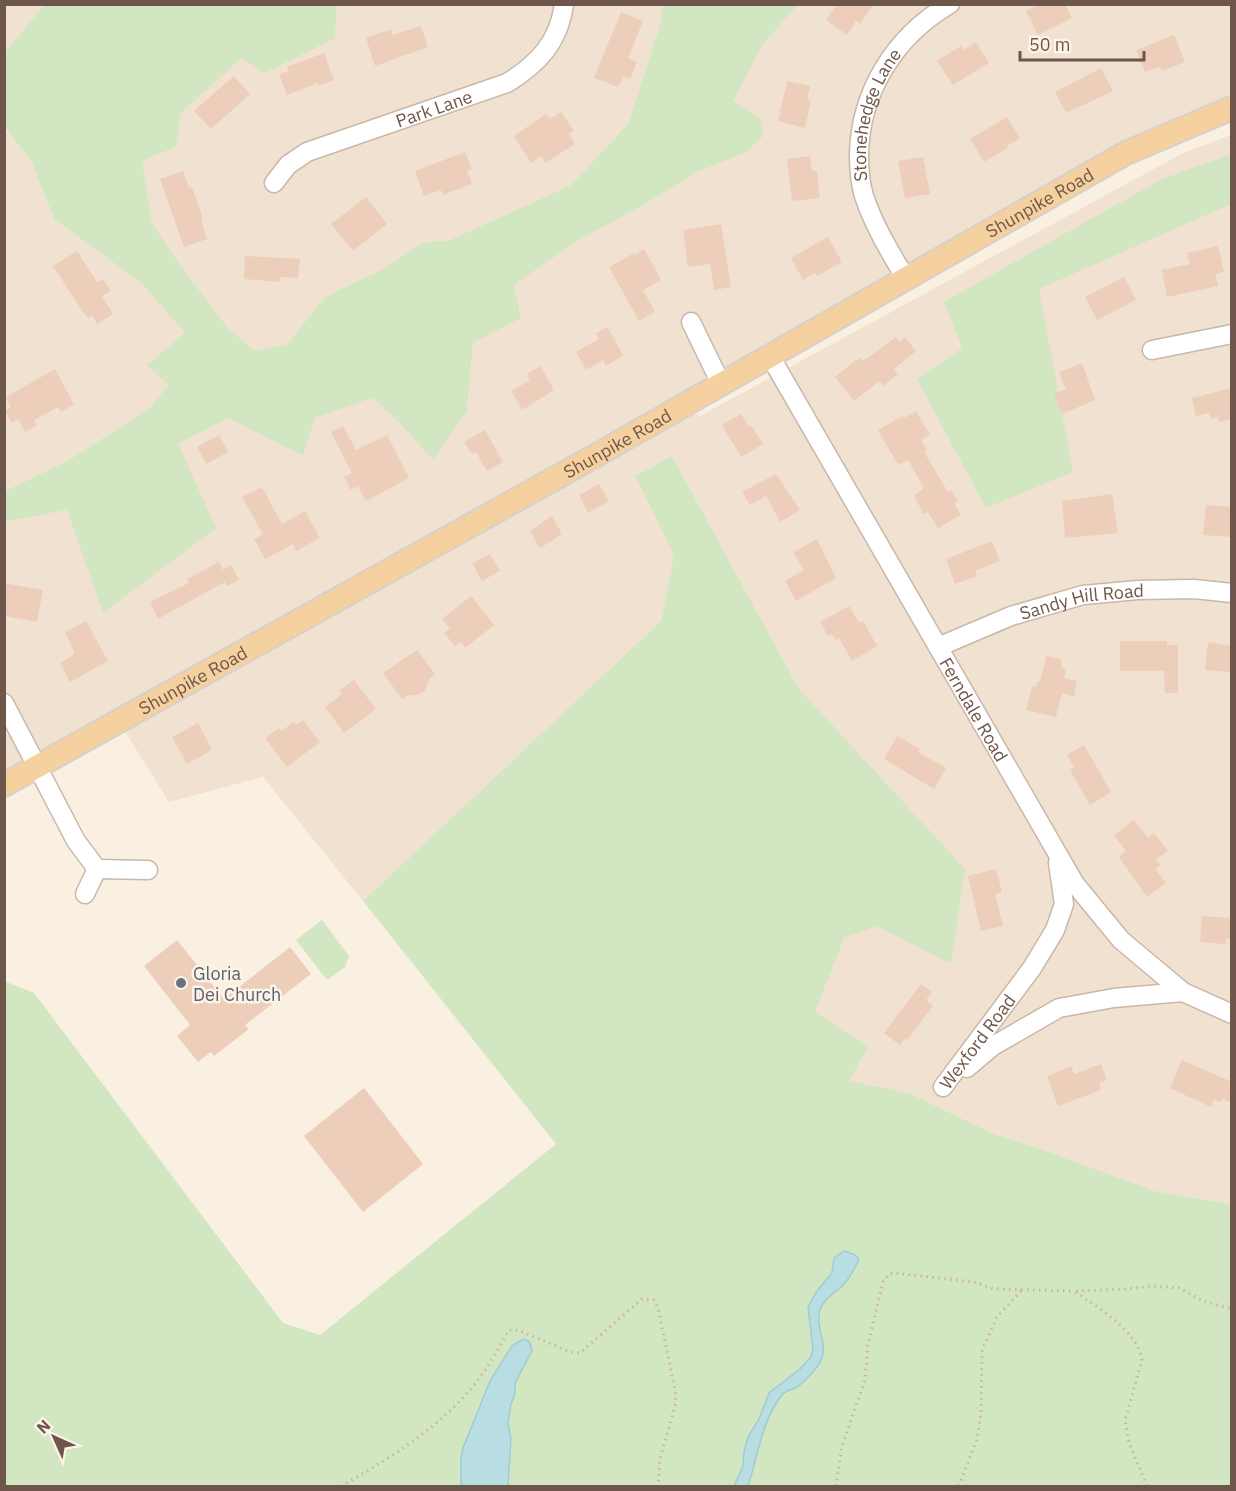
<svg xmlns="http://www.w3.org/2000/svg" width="1236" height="1491" viewBox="0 0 1236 1491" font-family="'IBM Plex Sans',sans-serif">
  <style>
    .residential { fill: #f1e1d1 }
    .green { fill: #d2e6c2 }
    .water { fill: #b8dde2; stroke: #9fccd2; stroke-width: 1.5 }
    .building { fill: #edcebb }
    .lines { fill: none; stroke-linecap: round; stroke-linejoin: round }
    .minor-casing { stroke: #c9b7a9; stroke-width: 21 }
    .major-casing { stroke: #d7d0cc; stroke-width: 26 }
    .path { stroke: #d1b19f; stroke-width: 3; stroke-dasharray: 1.5 4.5; stroke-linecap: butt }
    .minor { stroke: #fff; stroke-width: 18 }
    .major { stroke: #f4d19e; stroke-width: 22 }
    .worship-dot { fill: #6b7280; stroke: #fdf4e7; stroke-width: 2 }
    .labels { text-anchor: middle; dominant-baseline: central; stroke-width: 5; stroke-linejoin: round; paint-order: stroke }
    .street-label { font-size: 18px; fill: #6f564a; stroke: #fdf4e7 }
    .worship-label { font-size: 18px; fill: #5b616d; stroke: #fdf4e7; text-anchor: start }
  </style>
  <rect width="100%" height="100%" fill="#faf0e2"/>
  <g class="residential">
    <polygon points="5,4 44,5 5,52 4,5"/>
    <polygon points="337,5 663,5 660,25 628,124 571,185 450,240 422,243 383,269 325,297 287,344 255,351 228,328 180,265 152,223 142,161 176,147 181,113 241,57 335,38"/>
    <polygon points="798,5 1231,5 1231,108 1126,153 5,781 5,522 67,510 104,613 178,444 228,418 303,456 315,418 372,398 399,422 467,411 473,343 521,317 514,285 579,240 640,207 697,172 745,153 760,118 732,102 763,44"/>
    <polygon points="4,128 31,161 54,219 141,283 185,333 148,365 168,385 151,407 69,460 5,491"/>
    <polygon points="1231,135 1231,1204 1155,1191 1038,1148 994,1134 909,1093 849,1082 815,1012 844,937 799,689 672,456 635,476 674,555 661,621 363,901 263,777 169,802 119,722 680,408 700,416 1181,154"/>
  </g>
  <g class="green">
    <polygon points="44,5 337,5 335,38 265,73 241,58 181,113 176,147 142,161 152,223 180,265 228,328 255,351 287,344 325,297 383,269 422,243 450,240 571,185 628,124 660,25 663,5 798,5 763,44 733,101 760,118 764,135 745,153 697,172 640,207 579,240 514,285 521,318 473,343 467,411 433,460 399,422 372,398 315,418 303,456 228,418 178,444 216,528 103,613 67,510 5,522 5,491 69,460 151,407 168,385 147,365 185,333 141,283 54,219 31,161 5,128 5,52"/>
    <polygon points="1231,154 1231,204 1039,289 1073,472 986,508 917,379 962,348 944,302 1160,180"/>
    <polygon points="672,456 799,689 965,869 951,964 877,926 844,938 815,1012 868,1047 849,1081 909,1093 994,1134 1038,1148 1155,1191 1231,1204 1231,1486 5,1486 4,981 34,993 283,1323 320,1335 556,1144 363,901 661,621 674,555 635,476"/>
    <polygon points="322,920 349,956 345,967 327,980 296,940"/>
  </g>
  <g class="water">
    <path d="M844 1251 855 1255 859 1259C855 1268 851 1276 845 1283 837 1292 824 1298 820 1310 814 1328 831 1347 819 1364 815 1371 804 1382 797 1387 791 1390 785 1390 781 1396 761 1423 758 1456 748 1486H734L743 1466 744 1451 748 1437 759 1419 769 1393 800 1369 811 1357 813 1350 808 1307 817 1291 832 1273 834 1258Z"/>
    <polygon points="523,1339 530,1342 532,1351 515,1383 515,1394 511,1404 508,1423 511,1439 508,1486 461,1486 461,1458 463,1448 490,1381 512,1346"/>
  </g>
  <g class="building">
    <polygon points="837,4 874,4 860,24 856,21 847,35 826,20"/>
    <polygon points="1040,4 1065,4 1072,18 1038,35 1026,11"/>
    <polygon points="621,12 643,21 628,58 637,62 630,79 623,76 618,87 594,78"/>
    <polygon points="421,26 428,47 375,66 366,38 391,29 393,35"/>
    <polygon points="1174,35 1185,62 1162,71 1160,67 1145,72 1136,50"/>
    <polygon points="976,42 989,63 953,85 937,61 961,46 964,50"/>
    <polygon points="324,53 334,80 318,86 317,83 287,95 279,74 289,71 287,67"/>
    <polygon points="1101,68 1113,91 1066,113 1055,92"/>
    <polygon points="234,76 250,94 211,129 194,111"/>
    <polygon points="787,81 810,86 807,99 811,100 805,128 778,121"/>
    <polygon points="561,112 574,131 569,134 575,144 545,163 541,156 531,163 514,136 546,114 550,119"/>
    <polygon points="1007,117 1020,138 1007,146 1008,148 984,162 970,139"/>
    <polygon points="465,152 472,169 467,171 472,184 443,195 441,190 424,196 415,171"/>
    <polygon points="810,156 812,171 817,171 820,198 792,201 787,159"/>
    <polygon points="923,157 930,194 905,198 898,161"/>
    <polygon points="183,171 189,188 192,187 203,219 201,220 207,239 184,247 160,179"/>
    <polygon points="366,197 387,224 353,251 331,224"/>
    <polygon points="721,224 731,287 714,290 710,264 688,267 683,230"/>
    <polygon points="828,237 842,262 817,276 815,273 803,280 791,258"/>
    <polygon points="1218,246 1224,272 1215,274 1218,286 1167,297 1162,270 1190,264 1187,253"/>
    <polygon points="644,249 661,280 643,290 655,312 639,321 609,267 634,253 635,255"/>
    <polygon points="77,251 97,282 103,279 111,291 102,296 113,314 97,324 92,315 88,318 81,309 53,266"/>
    <polygon points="245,256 300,259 298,278 280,277 280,282 244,279"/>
    <polygon points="1124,277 1136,300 1097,320 1085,297"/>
    <polygon points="607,327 623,355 606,366 603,360 586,370 576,352 599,339 596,333"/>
    <polygon points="896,337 899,342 905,337 916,351 894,369 898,374 883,386 879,381 854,401 835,377 856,360 857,361 861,358 863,361"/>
    <polygon points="1082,363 1095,400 1062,414 1054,394 1066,389 1059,372"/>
    <polygon points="540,366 554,390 522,410 511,391 530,380 527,374"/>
    <polygon points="55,369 74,404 61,412 58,407 34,420 37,425 25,432 18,419 12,423 5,411 11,407 6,397"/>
    <polygon points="1232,388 1232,419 1219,422 1218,417 1211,419 1209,413 1196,416 1192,398"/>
    <polygon points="916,411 930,435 921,440 927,450 924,452 948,492 951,490 958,501 954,503 961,515 938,528 928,512 924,514 914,496 924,488 908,460 898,465 878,430 903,416 904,418"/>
    <polygon points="741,414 749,427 752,426 763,444 741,457 722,425"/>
    <polygon points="343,426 356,450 387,435 409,478 366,501 358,486 351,490 344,477 352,473 331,432"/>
    <polygon points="485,430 503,462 487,471 476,452 472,454 464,442"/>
    <polygon points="219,435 228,452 206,464 197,447"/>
    <polygon points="776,474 800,510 780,522 766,496 750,505 742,492"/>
    <polygon points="599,484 609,501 588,513 579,495"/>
    <polygon points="262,487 282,524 305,511 320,538 296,551 293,544 265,559 254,539 263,534 242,497"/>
    <polygon points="1112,494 1118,533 1065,538 1062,501"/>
    <polygon points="1206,505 1232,507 1232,537 1203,535"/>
    <polygon points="552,516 562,534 542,547 539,547 530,531"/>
    <polygon points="817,539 836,578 796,601 785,581 804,570 793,552"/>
    <polygon points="992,541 1000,561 975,571 977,576 955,584 946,559"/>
    <polygon points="490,554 500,571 482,581 472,563"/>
    <polygon points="219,562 223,570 231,565 239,580 227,586 225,582 158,619 150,602 189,583 187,579"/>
    <polygon points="4,583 43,590 37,622 4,616"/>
    <polygon points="471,596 494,625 465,648 461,642 455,646 444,633 450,628 442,619"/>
    <polygon points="849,606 859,623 863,621 877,646 852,661 839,638 836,640 832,634 828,636 820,622"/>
    <polygon points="86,621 108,661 70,682 60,663 75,654 65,632"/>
    <polygon points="1120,641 1167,641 1167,645 1178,645 1178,693 1165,693 1164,671 1120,671"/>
    <polygon points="1208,642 1232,646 1232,672 1205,670"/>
    <polygon points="417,650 435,674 429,679 425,691 420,694 406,696 402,699 383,673"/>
    <polygon points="1046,656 1062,659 1061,668 1066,670 1064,678 1077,681 1074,697 1062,693 1056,717 1026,710 1032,686 1035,687 1038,681 1040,682"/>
    <polygon points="354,680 376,709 344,733 325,707 342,694 340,690"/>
    <polygon points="303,720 320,742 287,767 265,738 279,728 282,731 293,722 296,725"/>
    <polygon points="198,723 212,750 187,764 172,737"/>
    <polygon points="897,736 920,749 918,752 946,768 934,789 884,759"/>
    <polygon points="1084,745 1111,792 1090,805 1070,770 1074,767 1067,755"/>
    <polygon points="1134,820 1148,838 1154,833 1168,851 1156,859 1161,865 1155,869 1166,883 1147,897 1119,857 1126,851 1114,835"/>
    <polygon points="996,869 1002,892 995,894 1003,926 981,931 968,876"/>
    <polygon points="1202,916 1232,918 1232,939 1226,939 1225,944 1200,942"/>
    <polygon points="177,940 224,999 290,947 311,974 245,1025 249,1029 214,1056 211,1052 198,1062 177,1036 190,1025 144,966"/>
    <polygon points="921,984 932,992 926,1000 933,1006 907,1040 905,1038 900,1045 884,1033"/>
    <polygon points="1182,1060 1232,1082 1232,1103 1222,1099 1220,1102 1214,1099 1211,1107 1170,1088"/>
    <polygon points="1101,1064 1107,1080 1099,1083 1101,1090 1058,1106 1047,1076 1071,1066 1074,1074"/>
    <polygon points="364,1088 423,1164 363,1212 304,1136"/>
  </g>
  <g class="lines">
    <defs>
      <g id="minor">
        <path id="s1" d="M274 183 288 165 307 152 507 83C538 64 559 42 564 4"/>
        <path id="s2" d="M906 279C890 252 874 226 864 196 860 183 859 169 859 155 860 92 895 36 950 4"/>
        <polyline points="691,322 721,384"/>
        <polyline points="1152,350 1232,334"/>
        <path id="s3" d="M770 356 1075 884 1121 940 1183 992 1232 1014"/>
        <path id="s4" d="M938 647 1011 616 1083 595 1138 590 1194 589 1232 593"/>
        <polyline points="4,703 76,841 97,869"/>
        <polyline points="97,869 148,870"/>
        <polyline points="85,894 97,869"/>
        <polyline points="967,1068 993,1046 1059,1008 1114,998 1183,992"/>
        <path id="s5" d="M943 1087 1032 968 1055 930 1064 904 1058 863"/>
      </g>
      <g id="major">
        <path id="s6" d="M4 785 595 456 1126 153 1232 108"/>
      </g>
    </defs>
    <use href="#minor" class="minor-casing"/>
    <use href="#major" class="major-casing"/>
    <g class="path">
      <path d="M341 1486C389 1459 439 1428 474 1385 488 1368 498 1349 509 1330H518L570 1352 580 1353 642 1299 654 1300 658 1308 675 1389 676 1402 660 1459 658 1486"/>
      <polyline points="836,1486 842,1446 865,1380 868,1344 883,1282 889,1274 895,1273 974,1282 994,1289 1074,1291"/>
      <polyline points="959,1486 977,1439 981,1413 982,1350 997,1317 1022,1290"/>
      <path d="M1147 1486 1129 1443 1125 1420 1142 1360C1137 1330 1097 1307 1074 1291L1126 1289 1152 1286 1179 1288 1203 1301 1232 1309"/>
    </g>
    <use href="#minor" class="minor"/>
    <use href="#major" class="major"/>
  </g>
  <circle class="worship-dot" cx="181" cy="983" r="6"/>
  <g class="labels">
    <g class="street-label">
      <text stroke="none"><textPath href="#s1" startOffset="180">Park Lane</textPath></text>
      <text stroke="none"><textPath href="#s2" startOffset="178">Stonehedge Lane</textPath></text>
      <text stroke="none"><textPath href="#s6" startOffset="1188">Shunpike Road</textPath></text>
      <text stroke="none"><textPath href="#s6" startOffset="702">Shunpike Road</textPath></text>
      <text stroke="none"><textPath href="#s4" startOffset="152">Sandy Hill Road</textPath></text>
      <text stroke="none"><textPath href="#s6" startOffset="216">Shunpike Road</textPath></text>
      <text stroke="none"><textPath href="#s3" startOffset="408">Ferndale Road</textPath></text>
      <text stroke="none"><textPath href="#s5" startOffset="57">Wexford Road</textPath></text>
    </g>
    <g class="worship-label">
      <text x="193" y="973">Gloria<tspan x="193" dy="21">Dei Church</tspan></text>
    </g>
  </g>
  <rect width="1236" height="1491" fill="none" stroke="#6f564a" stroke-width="12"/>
  <g transform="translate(54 1437) rotate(315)" stroke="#fdf4e7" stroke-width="4.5" paint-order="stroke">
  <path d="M0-4.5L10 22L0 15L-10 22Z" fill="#6f564a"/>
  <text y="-9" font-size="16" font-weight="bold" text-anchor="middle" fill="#6f564a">N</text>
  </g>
  <path d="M1020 51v9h124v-9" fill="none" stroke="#6f564a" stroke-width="3"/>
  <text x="1029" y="51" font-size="18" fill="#6f564a" stroke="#fdf4e7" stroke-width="4.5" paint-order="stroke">50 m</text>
</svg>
